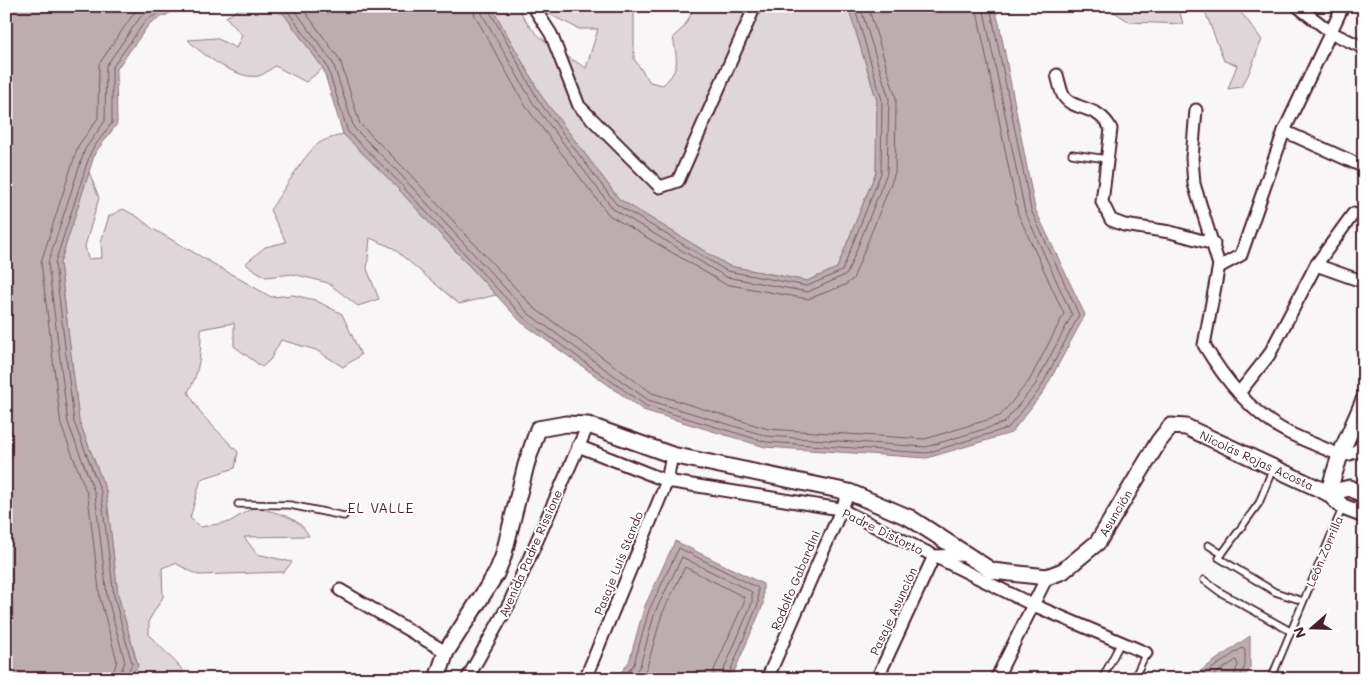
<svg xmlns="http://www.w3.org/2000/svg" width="1370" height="685" viewBox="0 0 1370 685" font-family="Mali,sans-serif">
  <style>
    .green { fill: #ded6d9; stroke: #947a82 }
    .water { fill: #bdadb0; stroke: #8f747b }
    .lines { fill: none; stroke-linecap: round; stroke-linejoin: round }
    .shore { stroke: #785860; stroke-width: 1 }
    .lane-casing { stroke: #4a1f2b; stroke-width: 9 }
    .street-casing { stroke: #4a1f2b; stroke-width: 15 }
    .secondary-casing { stroke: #4a1f2b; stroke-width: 19 }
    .lane { stroke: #fff; stroke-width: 5.5 }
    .street { stroke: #fff; stroke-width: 11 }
    .secondary { stroke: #fff; stroke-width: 15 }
    .labels { text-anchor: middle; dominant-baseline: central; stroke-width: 4; stroke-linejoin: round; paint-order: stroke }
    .street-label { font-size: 12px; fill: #4a1f2b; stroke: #fff }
    .neighbourhood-label { font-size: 14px; letter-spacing: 1px; fill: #4a1f2b; stroke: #fff }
  </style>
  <rect width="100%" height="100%" fill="#f8f6f7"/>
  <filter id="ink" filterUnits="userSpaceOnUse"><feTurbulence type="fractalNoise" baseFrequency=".02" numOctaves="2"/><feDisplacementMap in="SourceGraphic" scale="10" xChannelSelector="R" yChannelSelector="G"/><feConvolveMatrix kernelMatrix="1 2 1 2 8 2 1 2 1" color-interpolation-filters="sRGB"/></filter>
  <g filter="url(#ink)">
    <g class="green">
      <path d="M491 6H519C527 35 562 53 586 68L598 29H579L533 6H646L634 12V59L650 82 663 85C681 68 677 60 673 37L683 28 696 6H848L877 101 876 172 837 268 807 281 729 266 619 199 542 97Z"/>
      <polygon points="1112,6 1178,6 1183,24 1130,22 1114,12"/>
      <path d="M1203 6H1234L1245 17 1262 40C1254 56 1252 72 1241 87L1228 89 1237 65 1224 61Z"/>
      <path d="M260 8 284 14 323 68 306 82 275 66C270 69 264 75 258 76 238 80 201 54 188 40L216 38 236 48 242 35 226 17 239 9Z"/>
      <path d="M343 134 391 181 496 295 459 304 393 248 370 238 367 269 379 299 358 306 328 283 293 274 266 277 245 264 265 247 286 242 270 210C281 195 307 149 321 142 328 138 336 137 343 134Z"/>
      <path d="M89 172 99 198 85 246 88 259 102 258 101 242 109 216 123 209 138 217 153 229 271 297 293 295 315 300 342 314 361 355 343 367 316 350 281 340 270 360 262 367 234 346V323L201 329C201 351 200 373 188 392L202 415 238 452 235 468 201 479 190 518 201 527 229 522 254 507C276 513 298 515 309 536L244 537 257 554 292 562 284 572 198 575 175 563 162 568 163 597 149 620V635L183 670 181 679H128L138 666 118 595 106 491 79 421 60 263Z"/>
    </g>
    <g class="water">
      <polygon points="6,6 184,6 150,23 116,70 117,124 95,153 60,263 79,421 106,491 118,595 138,666 128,679 6,679"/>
      <polygon points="278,6 491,6 542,97 619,199 729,266 807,281 837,268 876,172 877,101 848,6 994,6 999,23 1035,209 1085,315 1044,391 1011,433 927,458 765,447 643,410 521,322 391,181 343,134 323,68"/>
      <polygon points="675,541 763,584 763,605 731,679 616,679 629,662 644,608"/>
      <polygon points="1250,636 1250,668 1243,679 1189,679"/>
    </g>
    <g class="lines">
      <g class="shore">
        <polyline points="284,6 327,66 348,132 394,177 525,319 646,406 766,442 927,453 1008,428 1040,389 1079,315 1031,210 990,6"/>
        <polyline points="292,6 333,63 354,128 399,173 529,314 648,400 767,436 926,447 1004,423 1035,385 1072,315 1025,212 983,6"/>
        <polyline points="301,6 340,60 360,124 404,168 534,308 652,393 768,429 925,439 1000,416 1029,381 1064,314 1018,214 976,6"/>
        <polyline points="473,6 475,16 526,107 609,215 725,284 808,299 845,285 853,279 895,173 896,98 868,6"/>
        <polyline points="481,6 482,14 533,103 613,209 726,277 808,292 847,274 887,173 889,99 860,6"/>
        <polyline points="487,6 538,100 616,204 727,271 807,286 842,271 881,173 882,100 854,6"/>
        <polyline points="111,679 117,661 100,598 88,496 61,425 41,262 78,146 98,118 99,64 134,13 142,6"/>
        <polyline points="118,679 125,662 107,596 95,494 68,423 48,263 85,149 105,121 106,66 141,16 158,6"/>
        <polyline points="124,679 132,664 114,596 101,492 74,422 55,263 91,151 112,123 112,68 146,20 172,6"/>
        <polyline points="622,679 634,664 649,610 679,548 758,588 758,604 727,679"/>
        <polyline points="630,679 640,666 655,612 682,557 752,592 752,603 720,679"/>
        <polyline points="640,679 647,667 662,614 685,567 744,597 744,602 714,670 713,679"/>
        <polyline points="1197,679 1242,648 1245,650 1245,666 1239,679"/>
        <polyline points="1208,679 1236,660 1238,665 1233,679"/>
      </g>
      <defs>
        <g id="lane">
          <polyline points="1072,154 1107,159"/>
          <polyline points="1273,468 1259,503 1219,558 1275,592 1303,601"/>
          <polyline points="238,504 290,505 344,516"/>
          <polyline points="1208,545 1222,554"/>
          <polyline points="1204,580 1220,592 1290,631"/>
          <polyline points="1102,679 1121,642"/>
          <polyline points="1134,679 1146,653"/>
          <polyline points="1271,679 1342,509"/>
        </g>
        <g id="street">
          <polyline points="533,6 551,34 579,106 660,187 678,181 755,6"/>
          <polyline points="1297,6 1332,33 1364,48"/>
          <path d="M1057 75C1059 81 1060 89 1063 95 1071 111 1099 104 1111 129L1102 202 1111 220 1124 225 1170 232 1214 244"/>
          <path d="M1196 110 1192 158 1194 184 1219 265 1204 345C1225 380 1252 415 1289 433 1306 441 1323 448 1340 455 1349 456 1360 451 1364 442"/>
          <polyline points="1284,131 1364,167"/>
          <polyline points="1316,265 1364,282"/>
          <polyline points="1219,267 1241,255 1284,131 1343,6"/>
          <polyline points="1239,393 1269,355 1316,265 1353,214"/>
          <polyline points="578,446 667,481 840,509 1031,604 1146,653"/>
          <polyline points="340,590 446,652"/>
          <polyline points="467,679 509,604 588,425"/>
          <polyline points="585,679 667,481 672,455"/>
          <polyline points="767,679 849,492"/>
          <polyline points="877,679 934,556 965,555"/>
          <polyline points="996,679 1047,577"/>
        </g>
        <g id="secondary">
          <polyline points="1328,493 1340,455 1364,400"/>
          <polyline points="1328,493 1350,488 1364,495"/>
          <polyline points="437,679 446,652 496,574 503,557 526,465 538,429 566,424 588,425 672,455 849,492 910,518 992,571 1047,577 1063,571 1098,542 1159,441 1171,426 1186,427 1328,493 1343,507 1364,515"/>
        </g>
      </defs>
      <use href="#lane" class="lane-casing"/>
      <use href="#street" class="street-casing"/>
      <use href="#secondary" class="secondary-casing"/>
      <use href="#lane" class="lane"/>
      <use href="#street" class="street"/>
      <use href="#secondary" class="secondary"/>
    </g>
  </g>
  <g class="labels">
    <g class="street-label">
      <text transform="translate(1257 460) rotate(25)">Nicolás Rojas Acosta</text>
      <text transform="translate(1115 513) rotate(-59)">Asunción</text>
      <text transform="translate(883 531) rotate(26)">Padre Distorto</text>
      <text transform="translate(1324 551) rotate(-67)">León Zorrilla</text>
      <text transform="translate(530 553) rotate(-66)">Avenida Padre Rissione</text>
      <text transform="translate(618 563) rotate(-68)">Pasaje Luis Stando</text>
      <text transform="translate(795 580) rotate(-67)">Rodolfo Gabardini</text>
      <text transform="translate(893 611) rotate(-65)">Pasaje Asunción</text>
    </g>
    <g class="neighbourhood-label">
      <text x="381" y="507">EL VALLE</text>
    </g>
  </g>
  <rect width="1370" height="685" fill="none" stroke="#fff" stroke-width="25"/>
  <rect x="12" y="12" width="1345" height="660" fill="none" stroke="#4a1f2b" stroke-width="2" filter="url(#ink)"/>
  <g transform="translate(1312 628) rotate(250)" stroke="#ffffff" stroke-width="4" paint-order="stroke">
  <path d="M0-4L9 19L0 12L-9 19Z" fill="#4a1f2b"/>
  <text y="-8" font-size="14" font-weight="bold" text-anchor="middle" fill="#4a1f2b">N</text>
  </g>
</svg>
